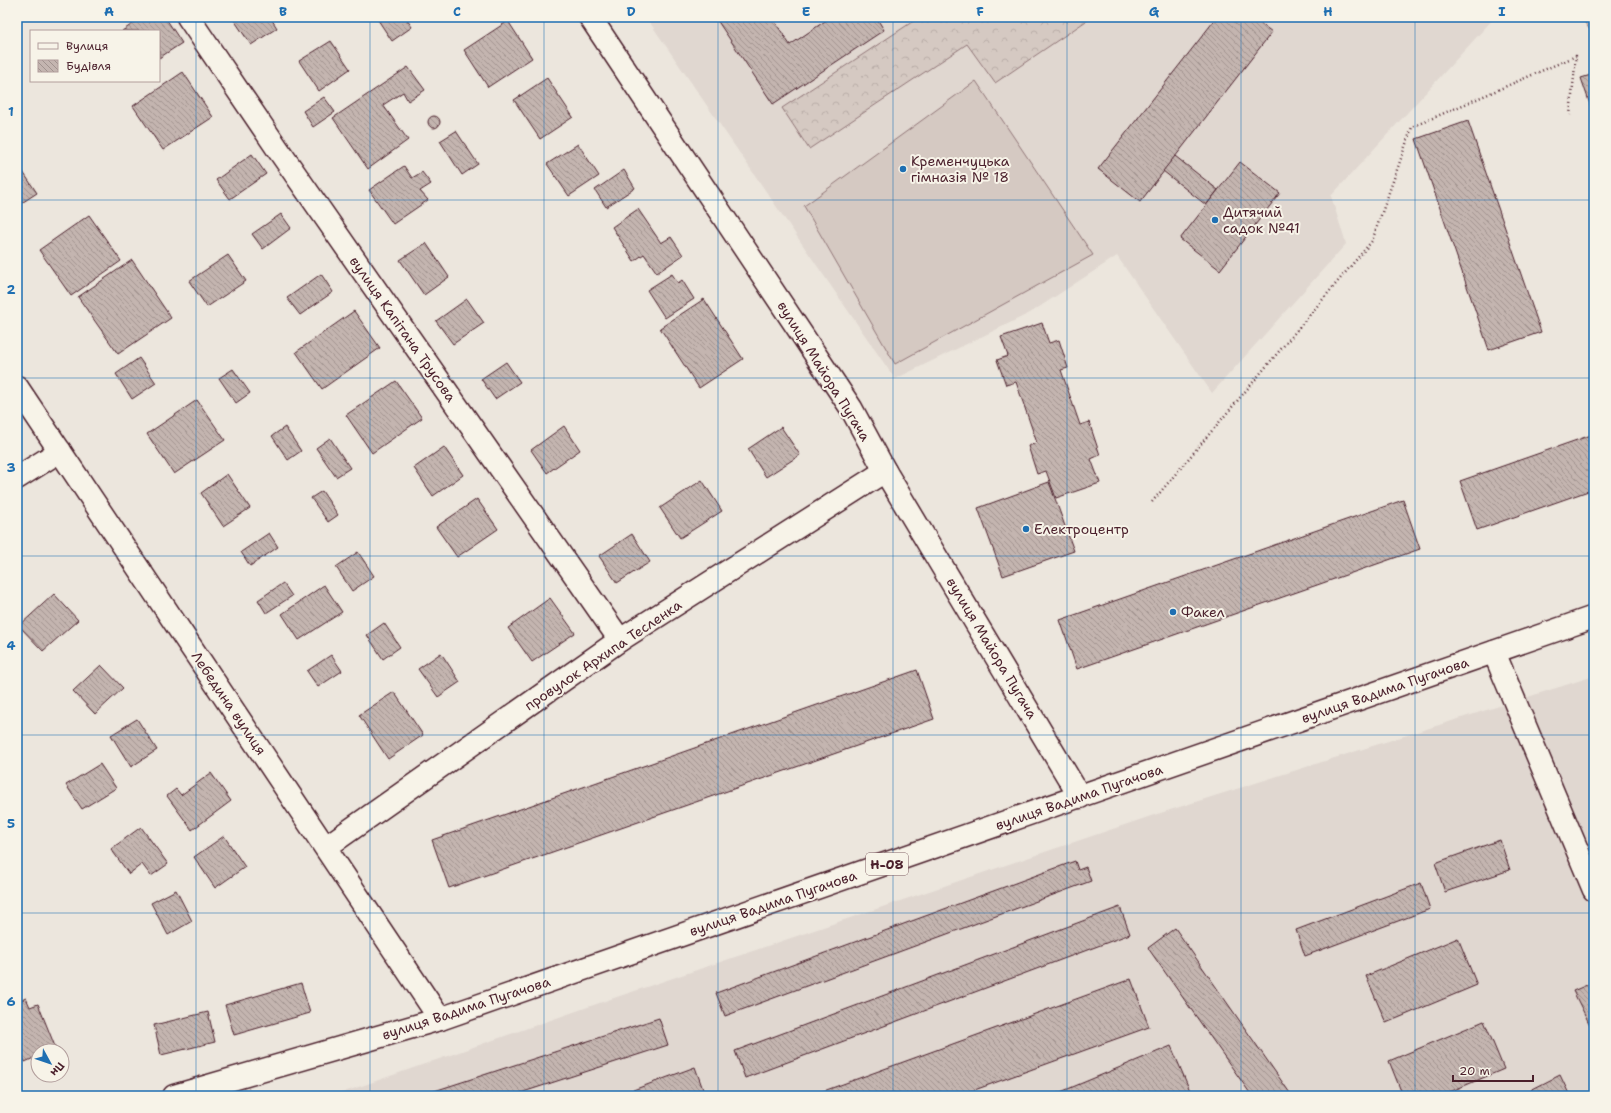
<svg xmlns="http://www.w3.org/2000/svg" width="1611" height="1113" viewBox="0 0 1611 1113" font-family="'Shantell Sans',sans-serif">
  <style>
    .built { fill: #e0d7d0 }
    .forest { fill: url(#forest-crowns); stroke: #907476 }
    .pitch { fill: #d5c9c2; stroke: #907476 }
    .building { fill: url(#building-back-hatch); stroke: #4a1f2b }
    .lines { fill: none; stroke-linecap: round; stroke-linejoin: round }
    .minor-casing { stroke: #4a1f2b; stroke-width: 25 }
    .major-casing { stroke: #4a1f2b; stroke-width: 25 }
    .path { stroke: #4a1f2b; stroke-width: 2.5; stroke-dasharray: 1 3; stroke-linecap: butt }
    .minor { stroke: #f7f3e8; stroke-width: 22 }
    .major { stroke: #f7f3e8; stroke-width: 22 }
    .grid { fill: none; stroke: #1f6fb2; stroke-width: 1; stroke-opacity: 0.55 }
    .poi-dot { fill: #1f6fb2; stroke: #f7f3e8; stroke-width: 1.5 }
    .labels { text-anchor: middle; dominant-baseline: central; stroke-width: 4; stroke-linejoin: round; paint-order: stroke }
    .shield { fill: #f7f3e8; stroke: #7e5f64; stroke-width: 1 }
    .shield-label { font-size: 13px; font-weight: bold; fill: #4a1f2b }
    .poi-label { font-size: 14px; fill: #4a1f2b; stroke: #f7f3e8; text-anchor: start }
    .street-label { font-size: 14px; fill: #4a1f2b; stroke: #f7f3e8 }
    .neatline { fill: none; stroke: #1f6fb2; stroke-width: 1.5 }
    .grid-label { font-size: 13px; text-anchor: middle; font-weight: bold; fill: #1f6fb2 }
  </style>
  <defs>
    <pattern id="forest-crowns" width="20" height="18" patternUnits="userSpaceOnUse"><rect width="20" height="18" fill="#d5c9c2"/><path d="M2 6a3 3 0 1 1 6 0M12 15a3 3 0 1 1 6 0" fill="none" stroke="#b8aca7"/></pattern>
    <pattern id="building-back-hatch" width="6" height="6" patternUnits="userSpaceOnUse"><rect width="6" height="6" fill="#c4b5b0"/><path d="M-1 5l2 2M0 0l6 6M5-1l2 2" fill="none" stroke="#a1938f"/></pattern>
  </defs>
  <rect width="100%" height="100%" fill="#ece6dd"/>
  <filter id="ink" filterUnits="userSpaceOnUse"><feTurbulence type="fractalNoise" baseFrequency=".025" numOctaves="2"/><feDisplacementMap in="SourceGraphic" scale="8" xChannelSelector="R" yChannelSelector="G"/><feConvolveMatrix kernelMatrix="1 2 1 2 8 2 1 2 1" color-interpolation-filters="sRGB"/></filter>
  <g filter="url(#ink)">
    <g class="built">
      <polygon points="646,17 1495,17 1331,196 1346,244 1212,393 1117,256 1030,313 895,379"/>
      <polygon points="1594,676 1594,1096 333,1096 608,1000 1151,816"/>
    </g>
    <polygon class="forest" points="914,17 1092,17 995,83 967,44 809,149 782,108 915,20"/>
    <g class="pitch">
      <polygon points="1581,17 1594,17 1594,32 1592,33"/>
      <polygon points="976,81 1093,255 895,364 804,206"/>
    </g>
    <g class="building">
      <polygon points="143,17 165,17 182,43 159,58 159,31 122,31"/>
      <polygon points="232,17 270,17 277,28 251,45"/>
      <polygon points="376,17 405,17 412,27 392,41"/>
      <polygon points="465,17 476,17 468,22"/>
      <polygon points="715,17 772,17 790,45 831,17 876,17 884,30 773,104"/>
      <polygon points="1217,17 1252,17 1272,32 1140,202 1098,169"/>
      <polygon points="508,21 532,58 488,87 464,50"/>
      <polygon points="331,41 350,69 319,91 299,61"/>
      <polygon points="408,67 425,90 408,101 403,92 383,105 408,140 368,169 333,118"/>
      <polygon points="183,72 213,117 163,150 133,106"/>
      <polygon points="1594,74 1594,116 1581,78"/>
      <polygon points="547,78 573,117 540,139 514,100"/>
      <polygon points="324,97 335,112 313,127 303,111"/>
      <circle cx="434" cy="122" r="6"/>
      <polygon points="1468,121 1541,332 1489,350 1416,139"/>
      <polygon points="456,131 478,164 462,175 440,141"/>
      <polygon points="578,144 599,176 569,196 547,164"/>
      <polygon points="252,154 266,174 230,199 216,180"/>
      <polygon points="1175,156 1218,190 1206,205 1163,171"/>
      <polygon points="1240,162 1280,193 1220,270 1180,239"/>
      <polygon points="17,163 37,193 17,206"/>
      <polygon points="404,166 412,178 422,172 431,184 420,191 428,200 393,224 369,190"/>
      <polygon points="624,170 635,188 606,207 595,190"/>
      <polygon points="638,209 661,243 671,237 683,255 657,273 644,254 634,261 612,227"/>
      <polygon points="281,214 291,228 263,249 252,234"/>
      <polygon points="89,215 121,261 71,296 39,250"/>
      <polygon points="426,243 449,277 424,295 400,260"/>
      <polygon points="228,255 246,281 207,307 189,281"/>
      <polygon points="132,260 171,318 118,354 78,297"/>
      <polygon points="321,274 333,292 300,315 287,298"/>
      <polygon points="672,274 678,283 682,280 694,299 665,318 647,290"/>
      <polygon points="467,299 484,323 453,344 436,321"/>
      <polygon points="704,299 743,359 699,388 660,328"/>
      <polygon points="354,311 380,348 322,389 296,352"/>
      <polygon points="1042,323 1049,343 1059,340 1068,368 1061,370 1080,425 1089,422 1100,455 1091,459 1100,483 1056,498 1046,471 1037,474 1028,446 1037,443 1016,382 1006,385 997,360 1008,356 1001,337"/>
      <polygon points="139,358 156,383 132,399 116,374"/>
      <polygon points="506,362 520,382 495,399 481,379"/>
      <polygon points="233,369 250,393 236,403 219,378"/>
      <polygon points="396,381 422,418 372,453 346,415"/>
      <polygon points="197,400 225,440 174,474 147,434"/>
      <polygon points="564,426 580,450 547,473 531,450"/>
      <polygon points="285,427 301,451 288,460 272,436"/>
      <polygon points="781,427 800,455 766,477 748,449"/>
      <polygon points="1594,434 1594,489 1477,530 1460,481"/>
      <polygon points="330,438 350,468 336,477 316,448"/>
      <polygon points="444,447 463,475 433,496 414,468"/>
      <polygon points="227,474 250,508 223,526 201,493"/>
      <polygon points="702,480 722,511 680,538 660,508"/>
      <polygon points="1049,482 1074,551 1003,576 978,508"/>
      <polygon points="322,491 338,515 328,522 311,498"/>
      <polygon points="477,499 498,529 457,557 436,527"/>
      <polygon points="1403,500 1420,549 1077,669 1060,620"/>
      <polygon points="269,533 278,547 250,566 241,552"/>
      <polygon points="632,534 650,562 617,583 599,556"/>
      <polygon points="358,552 374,576 352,591 336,567"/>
      <polygon points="283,583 292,596 266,613 258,600"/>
      <polygon points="324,585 342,612 299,640 282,614"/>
      <polygon points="54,594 78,620 43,651 19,626"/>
      <polygon points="550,598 575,633 532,662 508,628"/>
      <polygon points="384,623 400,647 383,659 367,635"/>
      <polygon points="441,653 460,682 438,697 418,669"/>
      <polygon points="331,655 342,671 318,687 307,671"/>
      <polygon points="101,665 123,688 95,714 73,691"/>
      <polygon points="917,670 934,719 449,888 432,840"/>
      <polygon points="394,692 423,735 388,759 359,715"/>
      <polygon points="137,719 157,750 131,767 111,735"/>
      <polygon points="100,764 116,788 82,809 66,785"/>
      <polygon points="211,773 231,801 192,830 167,796 176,789 181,795"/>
      <polygon points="141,827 168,864 151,876 142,864 129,874 111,849"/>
      <polygon points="224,836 245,867 215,888 194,857"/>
      <polygon points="1500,840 1510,870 1445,892 1435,863"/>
      <polygon points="1075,861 1078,870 1086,867 1091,881 725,1016 716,993"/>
      <polygon points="1421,883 1430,909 1305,956 1296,930"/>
      <polygon points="176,890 192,921 168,935 151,903"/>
      <polygon points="1120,907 1130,934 745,1078 735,1051"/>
      <polygon points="1175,928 1292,1096 1252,1096 1148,948"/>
      <polygon points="1458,938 1477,985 1386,1023 1366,976"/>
      <polygon points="1131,979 1149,1027 958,1096 810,1096"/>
      <polygon points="1594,982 1594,1031 1593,1031 1573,991"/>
      <polygon points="301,983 310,1013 234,1035 225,1005"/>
      <polygon points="26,998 30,1007 38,1004 56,1049 50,1051 38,1051 38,1056 25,1062 17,1043 17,1002"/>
      <polygon points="208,1012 215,1042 161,1055 154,1025"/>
      <polygon points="659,1018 668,1045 511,1096 419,1096"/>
      <polygon points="1484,1021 1504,1069 1440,1096 1403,1096 1389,1061"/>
      <polygon points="1171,1046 1191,1093 1184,1096 1051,1096"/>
      <polygon points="695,1067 705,1095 702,1096 617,1096"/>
      <polygon points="1560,1075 1570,1096 1519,1096"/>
    </g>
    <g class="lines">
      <defs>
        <g id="minor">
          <polyline points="188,17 277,148 620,640"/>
          <polyline points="590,17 851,408 885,471 1080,797"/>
          <polyline points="17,387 440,1019"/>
          <polyline points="17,478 60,451"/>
          <polyline points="1494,652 1594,890"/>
          <polyline points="326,847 620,640 885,471"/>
        </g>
        <polyline id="major" points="174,1096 440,1019 1594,617"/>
      </defs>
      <use href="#minor" class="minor-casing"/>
      <use href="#major" class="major-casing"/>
      <polyline class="path" points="1152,502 1372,241 1412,127 1576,56 1570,115"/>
      <use href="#minor" class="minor"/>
      <use href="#major" class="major"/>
    </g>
  </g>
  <path class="grid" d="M196 17V1096M370 17V1096M544 17V1096M718 17V1096M893 17V1096M1067 17V1096M1241 17V1096M1415 17V1096M17 200H1594M17 378H1594M17 556H1594M17 735H1594M17 913H1594"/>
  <g class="poi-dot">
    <circle cx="903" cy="169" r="4"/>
    <circle cx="1215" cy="220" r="4"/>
    <circle cx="1026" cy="529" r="4"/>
    <circle cx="1173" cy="612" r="4"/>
  </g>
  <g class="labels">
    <rect class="shield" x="866" y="853" width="42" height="22" rx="3"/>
    <g class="shield-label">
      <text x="887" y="864">Н-08</text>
    </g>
    <g class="poi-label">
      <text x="911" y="161">Кременчуцька<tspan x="911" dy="16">гімназія № 18</tspan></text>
      <text x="1223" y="212">Дитячий<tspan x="1223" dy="16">садок №41</tspan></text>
      <text x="1034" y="529">Електроцентр</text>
      <text x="1181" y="612">Факел</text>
    </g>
    <g class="street-label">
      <text transform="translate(403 329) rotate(55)">вулиця Капітана Трусова</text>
      <text transform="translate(824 371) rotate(58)">вулиця Майора Пугача</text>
      <text transform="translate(992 648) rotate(59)">вулиця Майора Пугача</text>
      <text transform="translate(603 655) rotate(-34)">провулок Архипа Тесленка</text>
      <text transform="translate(1385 690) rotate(-19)">вулиця Вадима Пугачова</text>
      <text transform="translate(229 703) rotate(56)">Лебедина вулиця</text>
      <text transform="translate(1079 797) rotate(-19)">вулиця Вадима Пугачова</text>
      <text transform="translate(773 903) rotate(-19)">вулиця Вадима Пугачова</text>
      <text transform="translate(466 1008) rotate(-18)">вулиця Вадима Пугачова</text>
    </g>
  </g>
  <rect width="1611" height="1113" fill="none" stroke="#f7f3e8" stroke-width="44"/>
  <rect x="30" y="30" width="130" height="52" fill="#f7f3e8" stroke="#b29e9c"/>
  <rect x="38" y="43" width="20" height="6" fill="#f7f3e8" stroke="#b29e9c"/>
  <text x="66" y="50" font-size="12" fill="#4a1f2b">Вулиця</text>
  <rect x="38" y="60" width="20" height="12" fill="url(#building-back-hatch)" stroke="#b29e9c"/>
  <text x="66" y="70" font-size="12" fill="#4a1f2b">Будівля</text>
  <g transform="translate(50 1063) rotate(130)"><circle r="19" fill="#f7f3e8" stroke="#b29e9c"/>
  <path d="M0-3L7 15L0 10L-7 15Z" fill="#1f6fb2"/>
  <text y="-6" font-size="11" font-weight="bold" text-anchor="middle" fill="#4a1f2b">Пн</text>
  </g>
  <path d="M1453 1075v6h80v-6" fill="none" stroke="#4a1f2b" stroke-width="2"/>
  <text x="1459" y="1075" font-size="12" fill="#4a1f2b" stroke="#f7f3e8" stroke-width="3" paint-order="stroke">20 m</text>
  <rect x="22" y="22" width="1567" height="1069" class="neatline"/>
  <g class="grid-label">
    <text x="109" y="16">A</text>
    <text x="283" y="16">B</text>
    <text x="457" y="16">C</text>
    <text x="631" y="16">D</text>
    <text x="806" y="16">E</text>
    <text x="980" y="16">F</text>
    <text x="1154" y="16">G</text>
    <text x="1328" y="16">H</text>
    <text x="1502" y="16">I</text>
    <text x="11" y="116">1</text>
    <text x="11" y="294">2</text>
    <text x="11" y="472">3</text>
    <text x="11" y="650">4</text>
    <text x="11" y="828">5</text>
    <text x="11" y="1006">6</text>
  </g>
</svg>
